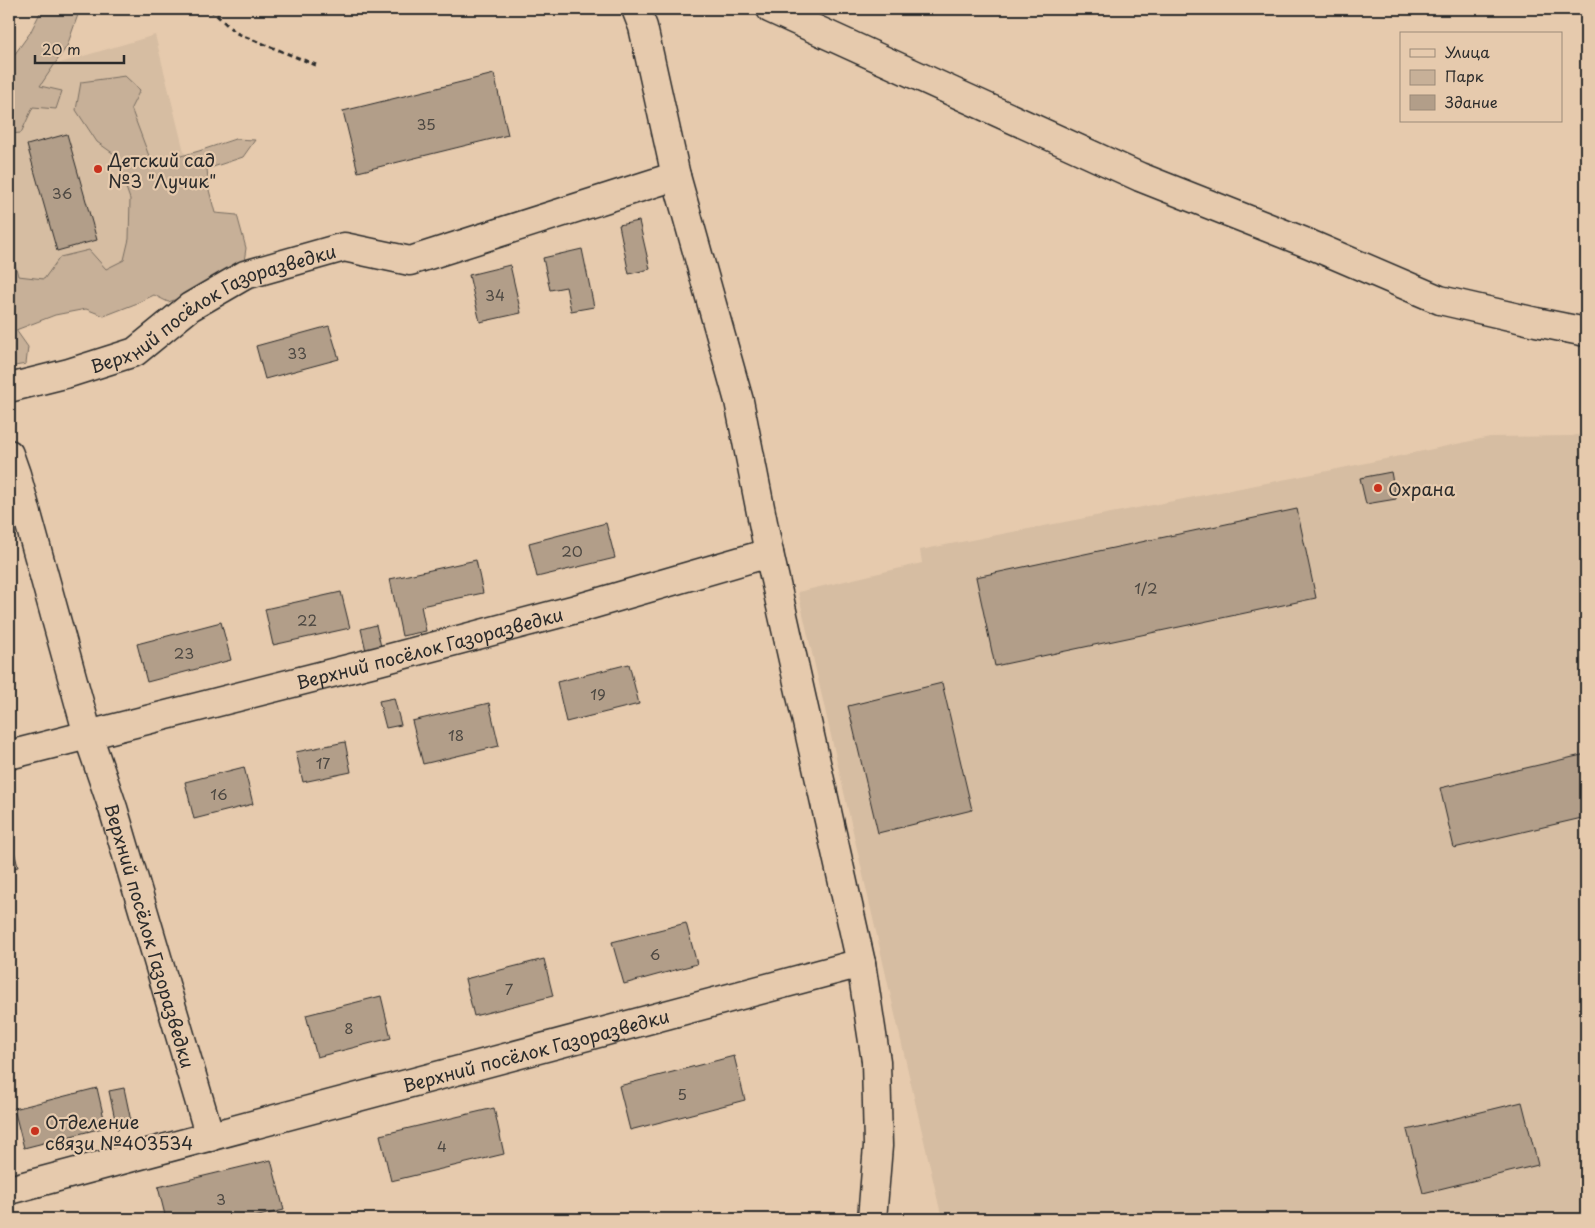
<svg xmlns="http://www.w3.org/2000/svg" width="1595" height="1228" viewBox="0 0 1595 1228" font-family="'Playpen Sans',sans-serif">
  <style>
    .built { fill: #d6bda2 }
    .green { fill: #c7b098; stroke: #796e62 }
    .building { fill: #b29e89; stroke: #2b2b2b }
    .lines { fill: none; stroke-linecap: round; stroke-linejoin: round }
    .minor-casing { stroke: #2b2b2b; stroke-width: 31 }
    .path { stroke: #2b2b2b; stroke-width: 3; stroke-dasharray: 5 4; stroke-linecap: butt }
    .minor { stroke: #e6caad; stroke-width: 28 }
    .poi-dot { fill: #c8321e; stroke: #e6caad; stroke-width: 2 }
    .labels { text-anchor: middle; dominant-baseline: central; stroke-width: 4.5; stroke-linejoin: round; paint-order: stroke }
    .number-label { font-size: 15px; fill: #4d4842 }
    .poi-label { font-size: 18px; fill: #2b2b2b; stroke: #e6caad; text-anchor: start }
    .street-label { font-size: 18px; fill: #2b2b2b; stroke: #e6caad }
  </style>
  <rect width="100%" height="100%" fill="#e6caad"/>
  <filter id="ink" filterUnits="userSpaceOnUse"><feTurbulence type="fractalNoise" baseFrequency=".02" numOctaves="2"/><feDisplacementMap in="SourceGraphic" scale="10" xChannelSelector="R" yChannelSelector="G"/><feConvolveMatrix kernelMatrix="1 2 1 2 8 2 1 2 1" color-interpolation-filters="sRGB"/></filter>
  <g filter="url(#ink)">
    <g class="built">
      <polygon points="155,35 211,260 9,322 9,78"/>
      <polygon points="1586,433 1586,1219 942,1219 798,592 922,563 920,550 1323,472 1490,437 1572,436"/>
    </g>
    <g class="green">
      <polygon points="42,9 80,9 67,46 40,86 62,91 56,109 33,107 21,133 9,134 9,62 30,33"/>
      <polygon points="125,76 140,90 131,108 152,164 199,151 235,139 255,140 243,157 207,169 209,190 215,213 237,215 246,248 244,262 193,294 168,302 154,295 135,304 104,316 86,309 55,315 16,330 28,347 26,364 9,367 9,256 14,260 18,276 44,279 60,257 89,250 106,269 124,260 129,239 130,199 114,154 97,142 76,110 81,82"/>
    </g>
    <g class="building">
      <polygon points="494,74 508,135 358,172 343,111"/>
      <polygon points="67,134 97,240 57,251 27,145"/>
      <polygon points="639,221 650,269 629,274 619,225"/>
      <polygon points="582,249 594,307 571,311 566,287 550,290 543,258"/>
      <polygon points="510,265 521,313 480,322 469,275"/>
      <polygon points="329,326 339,359 265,379 256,346"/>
      <polygon points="1391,472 1396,499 1366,504 1360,478"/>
      <polygon points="1297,509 1316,598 995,666 976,577"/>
      <polygon points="606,523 615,558 537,577 529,543"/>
      <polygon points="476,560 483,593 421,606 426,631 402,636 390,579"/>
      <polygon points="341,592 350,628 273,645 265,609"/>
      <polygon points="221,622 231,660 147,682 137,644"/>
      <polygon points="376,625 382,651 367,655 361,629"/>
      <polygon points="629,664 639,704 566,722 557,682"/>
      <polygon points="942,683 972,810 878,833 848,706"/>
      <polygon points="394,698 401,725 386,728 379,701"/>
      <polygon points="489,703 499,746 423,764 412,721"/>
      <polygon points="345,742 351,772 303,782 296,752"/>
      <polygon points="1586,754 1586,817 1454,848 1440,788"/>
      <polygon points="244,767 253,804 194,819 185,782"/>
      <polygon points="9,835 10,835 18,867 9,869"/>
      <polygon points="686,923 697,964 624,984 612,942"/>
      <polygon points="544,959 553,996 474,1016 465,979"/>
      <polygon points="381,996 391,1038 317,1057 306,1015"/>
      <polygon points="734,1056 745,1100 630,1130 619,1086"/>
      <polygon points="97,1088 106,1127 24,1148 14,1109"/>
      <polygon points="124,1088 132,1126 117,1129 109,1091"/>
      <polygon points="1522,1102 1538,1165 1423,1193 1407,1130"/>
      <polygon points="494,1108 504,1154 391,1181 380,1135"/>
      <polygon points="271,1160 284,1210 246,1219 166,1219 158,1187"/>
    </g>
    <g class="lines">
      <defs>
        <g id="minor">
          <polyline points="636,9 643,27 676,176 739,401 769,553 861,963 876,1061 878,1146 872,1219"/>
          <polyline points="771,9 1140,177 1307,243 1440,300 1536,322 1586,332"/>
          <path id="s1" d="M9 388 69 373 135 352 190 307 245 275 344 247 410 261 676 176"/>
          <path id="s2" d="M9 454 16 474 88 735 113 808 210 1137"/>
          <path id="s3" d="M9 755 379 661 576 609 769 553"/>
          <path id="s4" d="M9 1190 861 963"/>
        </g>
      </defs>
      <use href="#minor" class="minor-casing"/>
      <polyline class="path" points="210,9 236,33 316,65"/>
      <use href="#minor" class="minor"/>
    </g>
  </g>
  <g class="poi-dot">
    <circle cx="98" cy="169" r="5"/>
    <circle cx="1378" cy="488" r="5"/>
    <circle cx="35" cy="1131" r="5"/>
  </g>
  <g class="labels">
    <g class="number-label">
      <text x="426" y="123">35</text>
      <text x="62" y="192">36</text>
      <text x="495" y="294">34</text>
      <text x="297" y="352">33</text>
      <text x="572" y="550">20</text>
      <text x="1146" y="587">1/2</text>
      <text x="307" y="619">22</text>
      <text x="184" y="652">23</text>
      <text x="598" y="693">19</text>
      <text x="456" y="734">18</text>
      <text x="323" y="762">17</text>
      <text x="219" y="793">16</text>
      <text x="655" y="953">6</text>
      <text x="509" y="988">7</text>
      <text x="349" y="1027">8</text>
      <text x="682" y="1093">5</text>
      <text x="442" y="1145">4</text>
      <text x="221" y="1198">3</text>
    </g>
    <g class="poi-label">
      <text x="108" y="159">Детский сад<tspan x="108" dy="21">№3 "Лучик"</tspan></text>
      <text x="1388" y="488">Охрана</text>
      <text x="45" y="1121">Отделение<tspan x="45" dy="21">связи №403534</tspan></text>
    </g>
    <g class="street-label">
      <text stroke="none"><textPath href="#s1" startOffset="222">Верхний посёлок Газоразведки</textPath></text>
      <text stroke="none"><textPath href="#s3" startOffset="434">Верхний посёлок Газоразведки</textPath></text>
      <text stroke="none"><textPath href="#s2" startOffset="502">Верхний посёлок Газоразведки</textPath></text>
      <text stroke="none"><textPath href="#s4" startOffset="545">Верхний посёлок Газоразведки</textPath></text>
    </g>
  </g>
  <rect width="1595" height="1228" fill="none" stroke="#e6caad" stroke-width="30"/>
  <rect x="15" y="15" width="1565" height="1198" fill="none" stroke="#2b2b2b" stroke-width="2" filter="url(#ink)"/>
  <rect x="1400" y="32" width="162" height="90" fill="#e6caad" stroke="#9b8a79"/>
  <rect x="1410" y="49" width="25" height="8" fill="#e6caad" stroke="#9b8a79"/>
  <text x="1445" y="58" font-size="15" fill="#2b2b2b">Улица</text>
  <rect x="1410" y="70" width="25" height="15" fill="#c7b098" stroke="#9b8a79"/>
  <text x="1445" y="82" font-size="15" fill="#2b2b2b">Парк</text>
  <rect x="1410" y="95" width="25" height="15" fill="#b29e89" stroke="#9b8a79"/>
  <text x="1445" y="108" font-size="15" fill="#2b2b2b">Здание</text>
  <path d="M35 55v8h89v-8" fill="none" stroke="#2b2b2b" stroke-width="2.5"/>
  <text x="42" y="55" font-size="15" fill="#2b2b2b" stroke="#e6caad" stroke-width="4" paint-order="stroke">20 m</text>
</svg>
